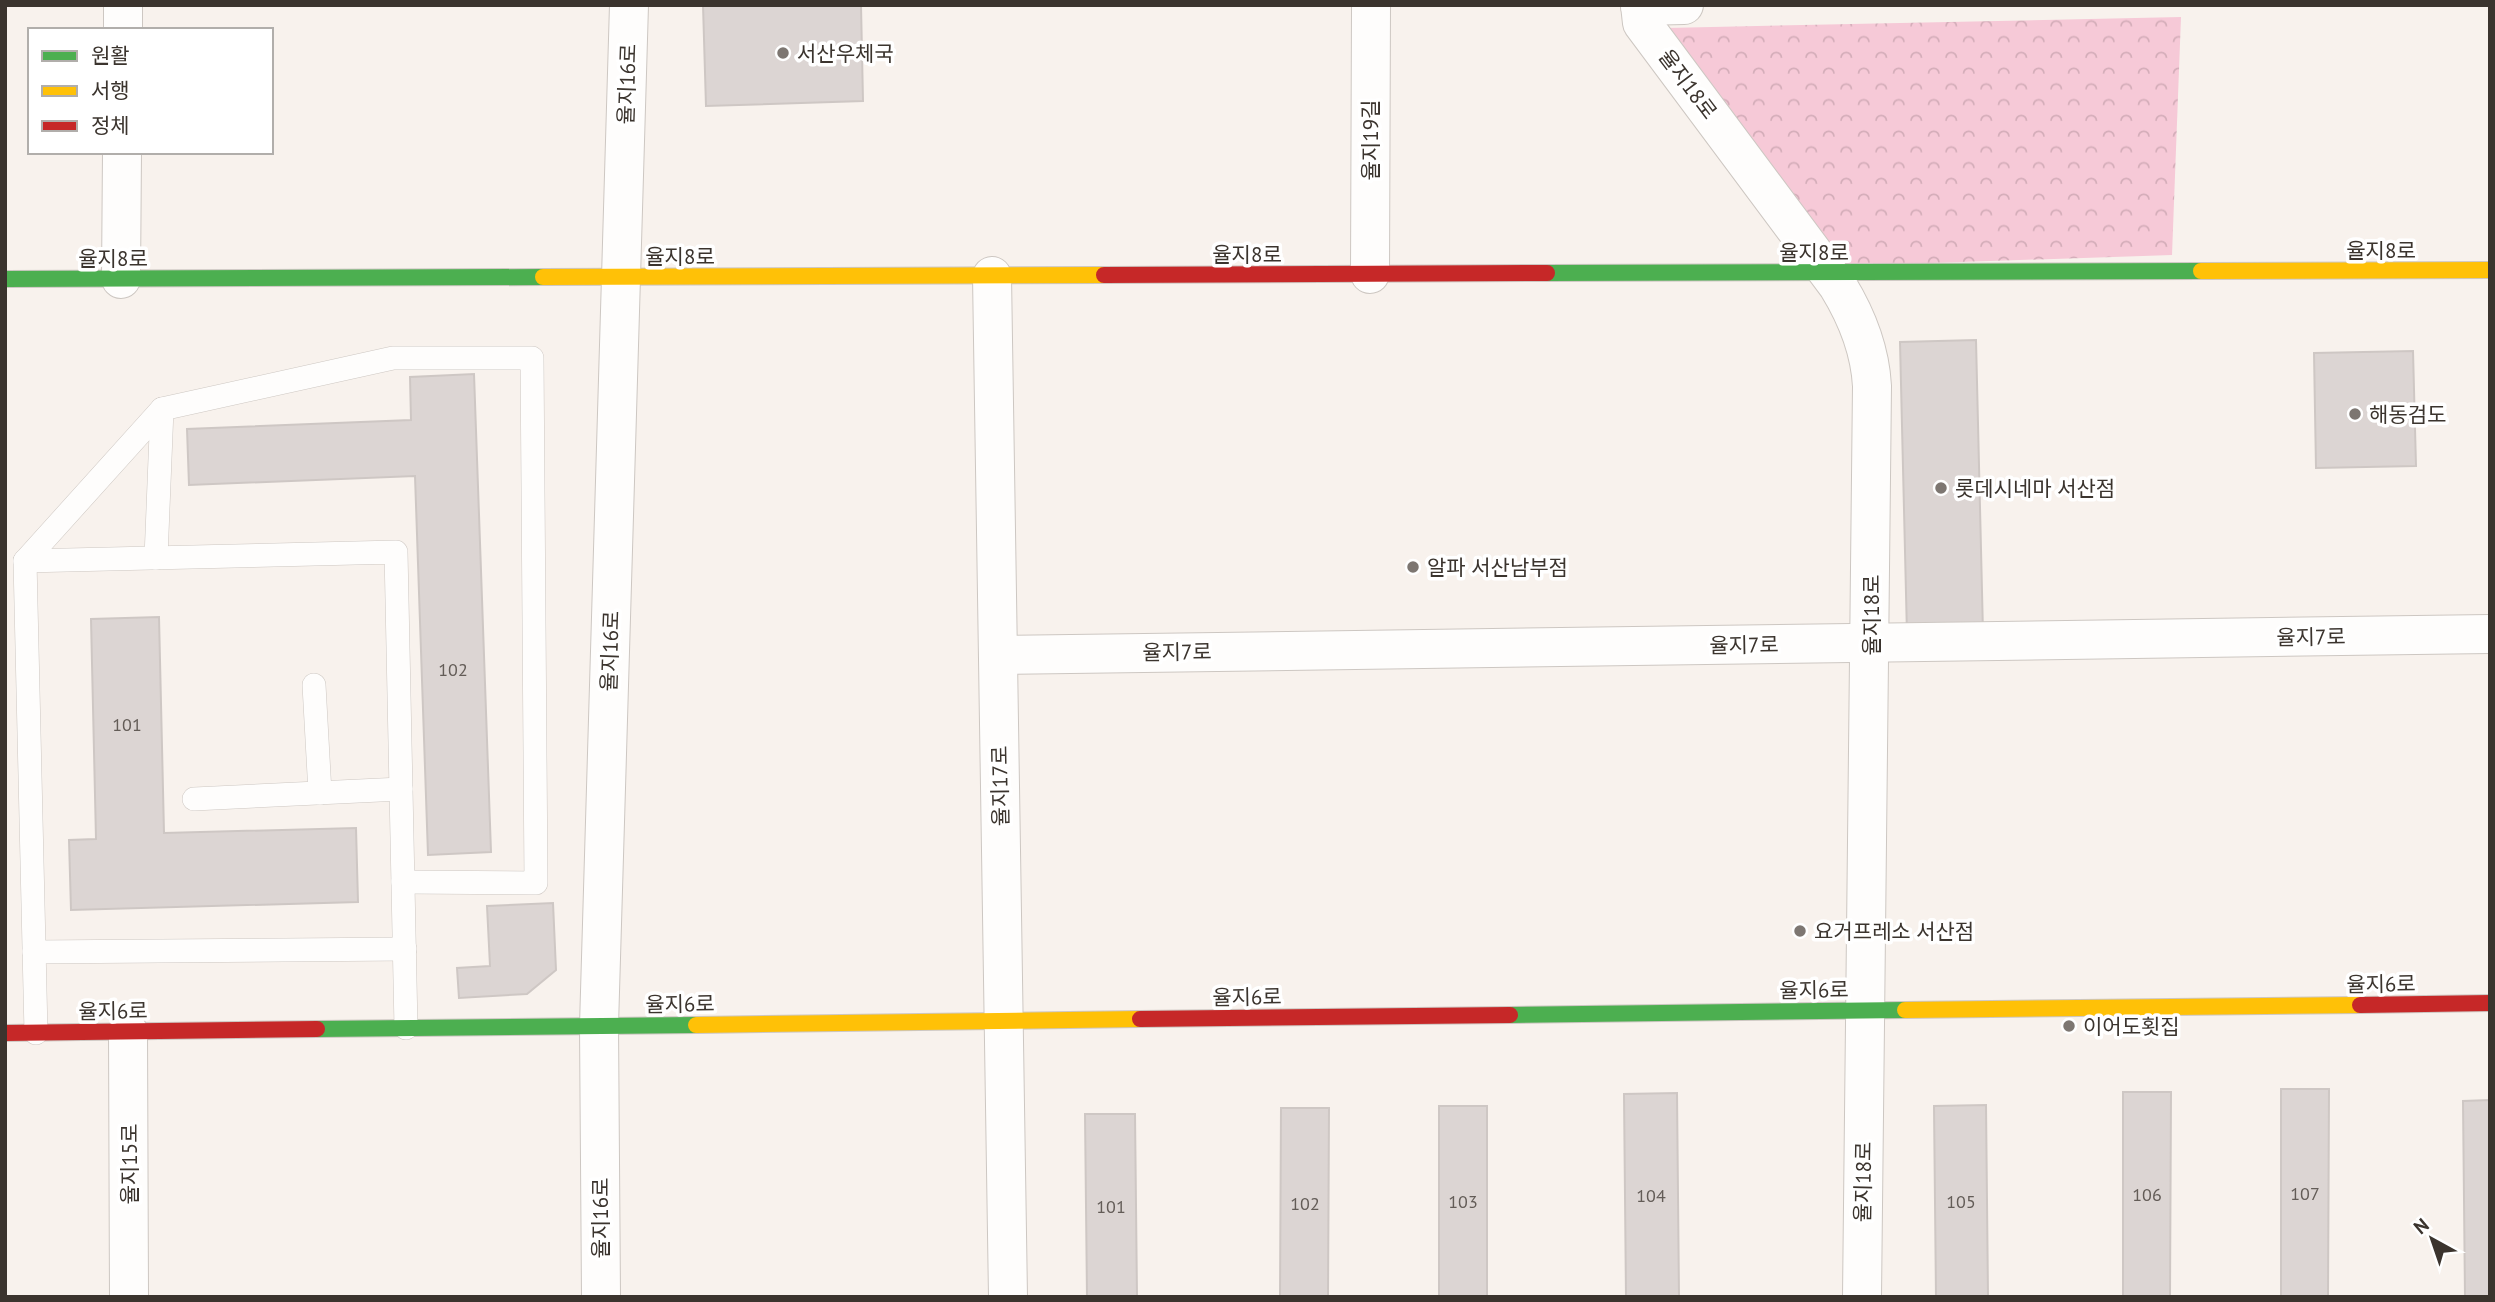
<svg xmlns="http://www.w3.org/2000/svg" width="2495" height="1302" viewBox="0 0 2495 1302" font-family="'PT Sans','Noto Sans KR',sans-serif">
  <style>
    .park { fill: url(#park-crowns) }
    .building { fill: #dcd5d3; stroke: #cec7c4; stroke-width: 2 }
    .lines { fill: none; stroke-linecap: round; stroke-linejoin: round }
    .lane-casing { stroke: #cdc7c2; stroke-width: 24 }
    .street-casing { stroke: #cdc7c2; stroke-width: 40 }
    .fast-casing { stroke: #cdc7c2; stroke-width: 18 }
    .slow-casing { stroke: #cdc7c2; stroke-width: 18 }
    .jam-casing { stroke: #cdc7c2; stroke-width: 18 }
    .lane { stroke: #fefdfc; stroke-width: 23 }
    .street { stroke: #fefdfc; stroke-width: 38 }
    .fast { stroke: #4caf50; stroke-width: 16 }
    .slow { stroke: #ffc107; stroke-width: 16 }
    .jam { stroke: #c62828; stroke-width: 16 }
    .poi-dot { fill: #7d7671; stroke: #fff; stroke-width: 2.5 }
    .labels { text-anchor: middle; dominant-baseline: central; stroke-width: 7; stroke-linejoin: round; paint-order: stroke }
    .number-label { font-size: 18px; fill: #635c57 }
    .poi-label { font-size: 21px; fill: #3b342e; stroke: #fff; text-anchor: start }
    .street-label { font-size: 21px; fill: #3b342e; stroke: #fff }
  </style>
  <defs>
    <pattern id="park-crowns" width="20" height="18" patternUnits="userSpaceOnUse" patternTransform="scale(1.75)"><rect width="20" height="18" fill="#f6c9d7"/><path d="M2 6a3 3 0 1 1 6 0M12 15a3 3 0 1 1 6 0" fill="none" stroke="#d4adb9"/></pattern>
  </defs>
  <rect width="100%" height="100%" fill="#f8f2ed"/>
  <polygon class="park" points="2181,17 2172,255 1843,266 1666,28"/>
  <g class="building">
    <polygon points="703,5 861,5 863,101 706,106"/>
    <polygon points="1976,340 1983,633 1907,635 1900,342"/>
    <polygon points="2413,351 2416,466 2316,468 2314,353"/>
    <polygon points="474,374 491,852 428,855 415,476 189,485 187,429 411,420 410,377"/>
    <polygon points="159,617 164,833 356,828 358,902 71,910 69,840 96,839 91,619"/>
    <polygon points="553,903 556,970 527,994 459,998 457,968 490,966 487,906"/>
    <polygon points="2281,1089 2329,1089 2328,1297 2281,1297"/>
    <polygon points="2123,1092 2171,1092 2170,1297 2123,1297"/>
    <polygon points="1677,1093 1679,1297 1626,1297 1624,1094"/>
    <polygon points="2490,1100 2490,1297 2465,1297 2463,1101"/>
    <polygon points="1986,1105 1988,1297 1936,1297 1934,1106"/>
    <rect x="1439" y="1106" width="48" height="191"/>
    <polygon points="1281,1108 1329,1108 1328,1297 1280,1297"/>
    <polygon points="1085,1114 1135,1114 1137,1297 1087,1297"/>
  </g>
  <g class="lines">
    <defs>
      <g id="lane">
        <polyline points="156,558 162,409"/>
        <polyline points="25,561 162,409 393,358 532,358 536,883 403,882"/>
        <polyline points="314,685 320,793"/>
        <polyline points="194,799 401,789"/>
        <polyline points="34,952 405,949"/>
        <polyline points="36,1033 25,561 396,552 406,1028"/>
      </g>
      <g id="street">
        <path d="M1640 5 1642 23 1838 286C1857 317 1870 349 1872 386L1862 1297"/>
        <polyline points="1640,6 1684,5"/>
        <polyline points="123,30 123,5"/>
        <polyline points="1370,274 1371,5"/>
        <polyline points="992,276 1008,1297"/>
        <polyline points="121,279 122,152"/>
        <polyline points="998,655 2490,634"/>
        <polyline points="128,1031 129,1297"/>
        <polyline points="601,1297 599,1026 629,5"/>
      </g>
      <g id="fast">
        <polyline points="1547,273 2201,271"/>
        <polyline points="5,279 543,277"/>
        <polyline points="1510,1015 1905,1010"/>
        <polyline points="317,1029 696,1025"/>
      </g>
      <g id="slow">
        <polyline points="2201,271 2490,270"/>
        <polyline points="543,277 1104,275"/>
        <polyline points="1905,1010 2360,1005"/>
        <polyline points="696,1025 1140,1019"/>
      </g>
      <g id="jam">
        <polyline points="1104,275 1547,273"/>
        <polyline points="2360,1005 2490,1003"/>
        <polyline points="1140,1019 1510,1015"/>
        <polyline points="5,1033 317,1029"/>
      </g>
    </defs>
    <use href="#lane" class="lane-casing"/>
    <use href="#street" class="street-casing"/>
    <use href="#fast" class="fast-casing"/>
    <use href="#slow" class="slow-casing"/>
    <use href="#jam" class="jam-casing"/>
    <use href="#lane" class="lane"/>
    <use href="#street" class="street"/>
    <use href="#fast" class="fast"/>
    <use href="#slow" class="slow"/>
    <use href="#jam" class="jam"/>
  </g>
  <g class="poi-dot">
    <circle cx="783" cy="53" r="7"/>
    <circle cx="2355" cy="414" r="7"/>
    <circle cx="1941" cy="488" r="7"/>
    <circle cx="1413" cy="567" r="7"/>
    <circle cx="1800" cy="931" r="7"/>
    <circle cx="2069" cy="1026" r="7"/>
  </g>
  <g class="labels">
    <g class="number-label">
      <text x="453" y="669">102</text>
      <text x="127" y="724">101</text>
      <text x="2305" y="1193">107</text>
      <text x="2147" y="1194">106</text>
      <text x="1651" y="1195">104</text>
      <text x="1463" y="1201">103</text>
      <text x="1961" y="1201">105</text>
      <text x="1305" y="1203">102</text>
      <text x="1111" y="1206">101</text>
    </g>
    <g class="poi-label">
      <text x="797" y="53">서산우체국</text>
      <text x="2369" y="414">해동검도</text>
      <text x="1955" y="488">롯데시네마 서산점</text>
      <text x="1427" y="567">알파 서산남부점</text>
      <text x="1814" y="931">요거프레소 서산점</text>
      <text x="2083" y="1026">이어도횟집</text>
    </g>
    <g class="street-label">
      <text transform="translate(627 84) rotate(-88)">율지16로</text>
      <text transform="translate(1688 84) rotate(53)">율지18로</text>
      <text transform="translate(1370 140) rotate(-90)">율지19길</text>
      <text x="2381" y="250">율지8로</text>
      <text x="1814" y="252">율지8로</text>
      <text x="1247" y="254">율지8로</text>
      <text x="680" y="256">율지8로</text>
      <text x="113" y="258">율지8로</text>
      <text transform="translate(1871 615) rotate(-90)">율지18로</text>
      <text transform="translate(2311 637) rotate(-1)">율지7로</text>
      <text transform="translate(1744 645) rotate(-1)">율지7로</text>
      <text transform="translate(610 651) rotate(-88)">율지16로</text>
      <text transform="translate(1177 652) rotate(-1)">율지7로</text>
      <text transform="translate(1000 786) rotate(-91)">율지17로</text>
      <text transform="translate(2381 984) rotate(-1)">율지6로</text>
      <text transform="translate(1814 990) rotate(-1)">율지6로</text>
      <text transform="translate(1247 997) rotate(-1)">율지6로</text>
      <text transform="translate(680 1004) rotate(-1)">율지6로</text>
      <text transform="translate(113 1011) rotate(-1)">율지6로</text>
      <text transform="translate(129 1164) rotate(-90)">율지15로</text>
      <text transform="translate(1863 1182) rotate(-89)">율지18로</text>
      <text transform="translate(600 1218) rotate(-90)">율지16로</text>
    </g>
  </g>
  <rect width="2495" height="1302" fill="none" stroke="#3b342e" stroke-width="14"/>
  <rect x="28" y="28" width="245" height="126" fill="#ffffff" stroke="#b1aeab" stroke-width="2"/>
  <rect x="42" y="51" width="35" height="10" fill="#4caf50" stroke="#b1aeab" stroke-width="2"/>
  <text x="91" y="63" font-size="21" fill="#3b342e">원활</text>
  <rect x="42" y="86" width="35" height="10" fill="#ffc107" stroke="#b1aeab" stroke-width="2"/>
  <text x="91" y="98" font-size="21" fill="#3b342e">서행</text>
  <rect x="42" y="121" width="35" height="10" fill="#c62828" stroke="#b1aeab" stroke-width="2"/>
  <text x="91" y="133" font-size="21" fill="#3b342e">정체</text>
  <g transform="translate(2432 1239) rotate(320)" stroke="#ffffff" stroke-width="5" paint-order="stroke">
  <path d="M0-5L12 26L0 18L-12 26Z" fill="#3b342e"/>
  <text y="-10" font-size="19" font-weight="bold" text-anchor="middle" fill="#3b342e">N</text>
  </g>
</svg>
